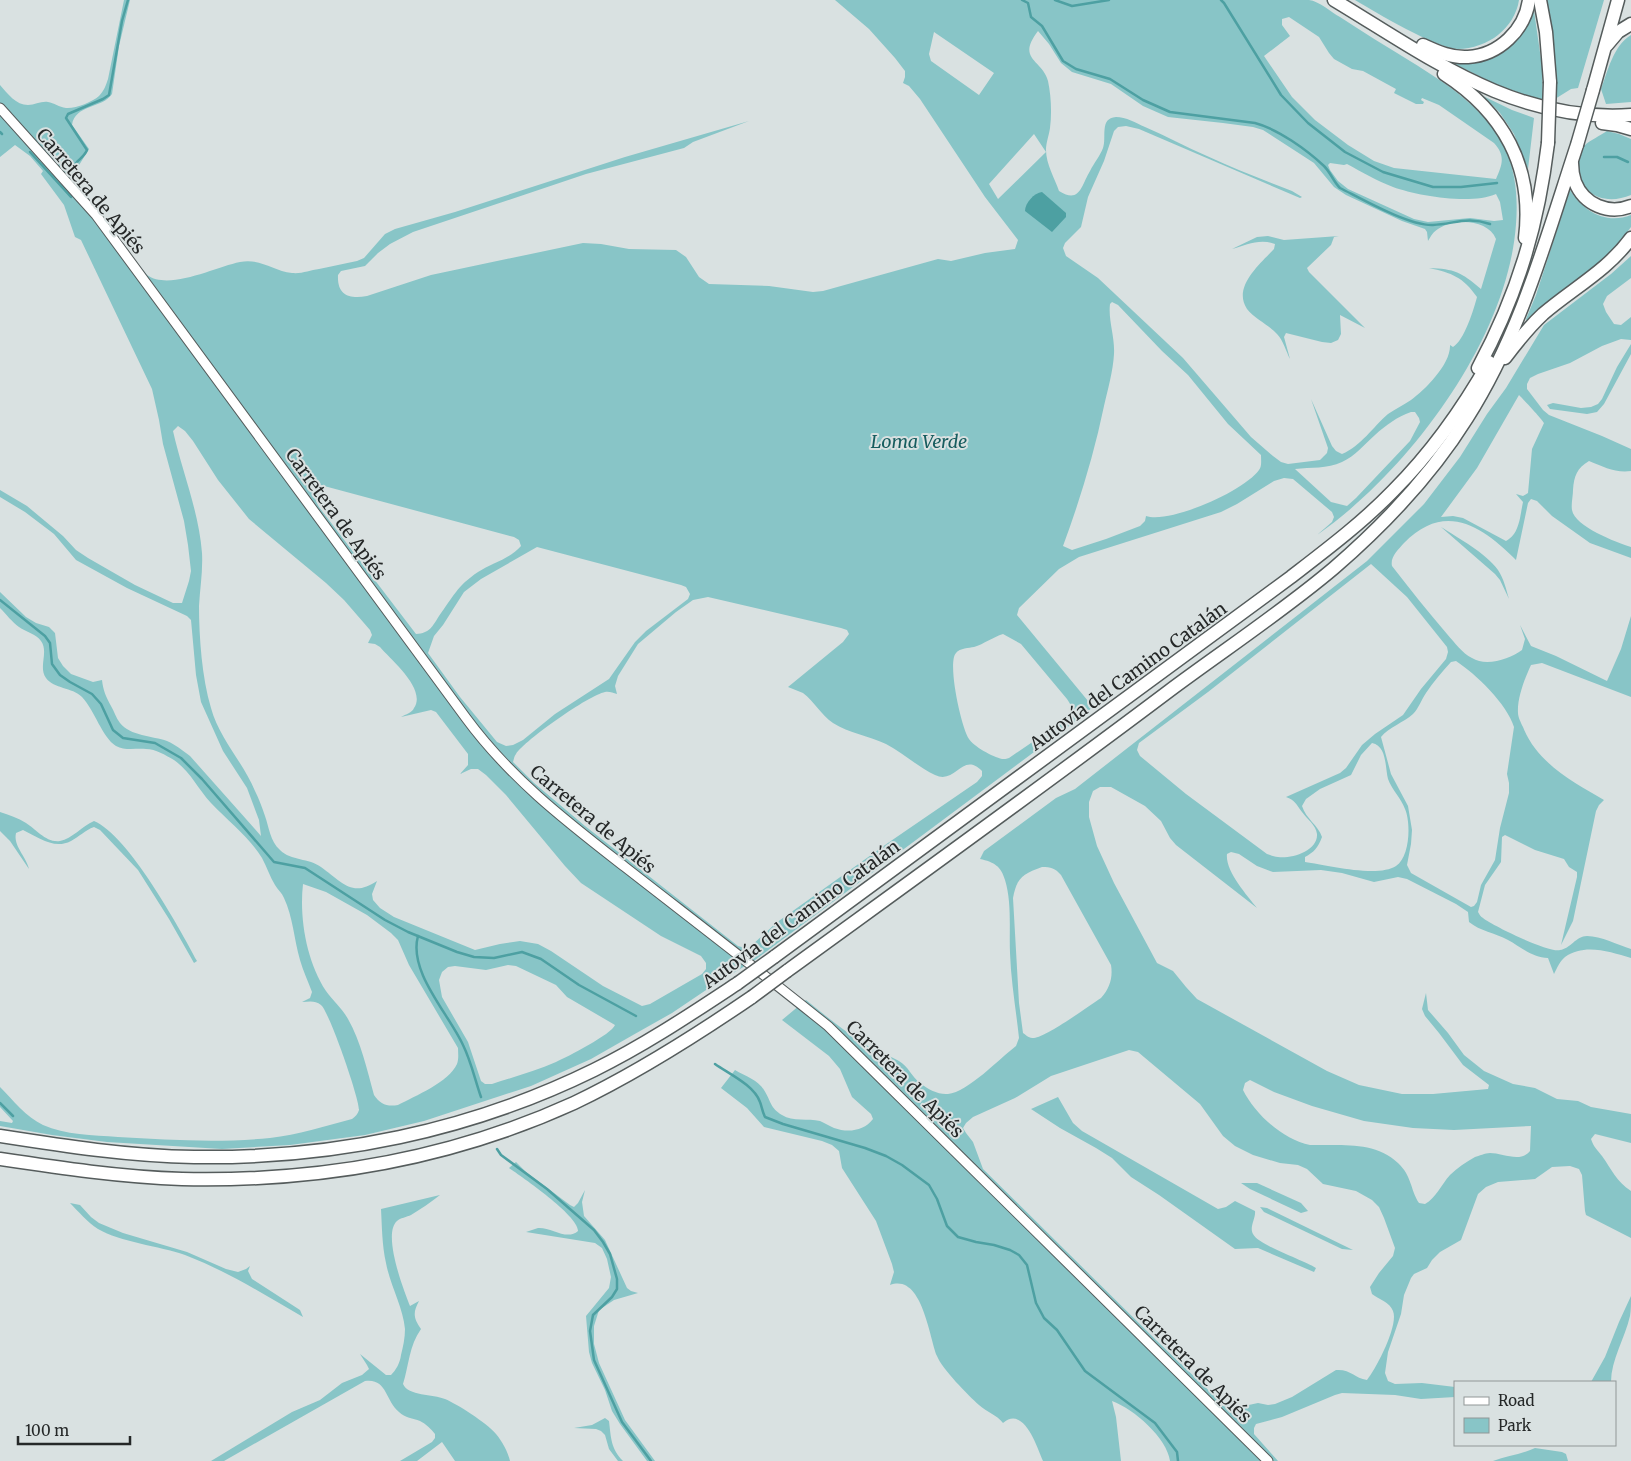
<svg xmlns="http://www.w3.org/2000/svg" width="1631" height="1461" viewBox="0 0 1631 1461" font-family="Merriweather,serif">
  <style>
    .green { fill: #88c5c7; fill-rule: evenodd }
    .water { fill: #4da0a2 }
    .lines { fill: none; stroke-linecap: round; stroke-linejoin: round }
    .stream { stroke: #4da0a2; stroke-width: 2.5 }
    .minor-casing { stroke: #555c5c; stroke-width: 11 }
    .highway-casing { stroke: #555c5c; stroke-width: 15 }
    .minor { stroke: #fff; stroke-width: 9 }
    .highway { stroke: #fff; stroke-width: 12 }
    .highway-bridge-casing { stroke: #555c5c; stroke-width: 15; stroke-linecap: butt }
    .highway-bridge { stroke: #fff; stroke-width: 12 }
    .labels { text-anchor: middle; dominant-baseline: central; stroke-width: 4; stroke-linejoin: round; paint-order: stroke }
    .street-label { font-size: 18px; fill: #252828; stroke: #d9e1e1 }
    .park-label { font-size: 18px; font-style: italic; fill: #175d5f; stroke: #d9e1e1 }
  </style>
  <rect width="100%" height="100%" fill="#d9e1e1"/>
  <g class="green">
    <path d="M124 0H130L119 46 112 94C102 109 75 104 72 125L89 149 76 170 75 176 90 204 147 275C169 291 215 267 240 262 261 258 273 271 292 273 302 274 310 270 319 269 332 266 344 264 357 261L364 258 385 234 395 229 455 212 625 157 749 121 693 142 684 148 586 174 413 232 390 244 378 253 365 266 341 271 338 275C337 296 350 299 367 296L431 275 583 243 601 244 629 249 676 250 686 257 699 277 709 284 769 286 813 292 823 291 938 259 951 261 985 253 1015 249 1018 240 985 197 920 99 909 86 903 83 905 77V71L895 58 869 29 835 0C943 0 1052 0 1161 0 1194 0 1228 0 1262 0 1277 0 1294 0 1309 0 1319 1 1331 12 1340 17 1363 32 1387 47 1410 61 1447 84 1485 108 1505 148 1516 172 1518 199 1516 224 1508 339 1409 471 1317 535L1332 522 1334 517 1332 512 1293 479 1284 478 1274 481 1237 504 1221 512 1079 557 1059 569 1019 608 1017 615 1093 707 1073 723 755 960 715 984 672 1013 633 1035 591 1059 531 1086 424 1121 365 1135 290 1145 222 1149 107 1142 52 1135 0 1126V1121L12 1123 13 1121 0 1107V1087C13 1100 26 1117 43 1125 65 1135 93 1135 118 1137 168 1140 220 1143 270 1138 298 1135 325 1126 352 1119 355 1117 358 1114 359 1110 360 1100 329 1011 321 1005 315 1000 308 1002 302 1002L310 998 312 992C308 981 303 971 300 960 294 939 293 917 284 898 282 893 278 890 275 885 270 877 267 867 262 858 249 837 228 821 211 803 198 789 190 771 174 760 165 755 156 749 146 749 136 748 125 751 116 746 102 737 95 711 82 697 72 687 54 689 46 678 38 667 49 652 41 641 36 634 26 632 19 627 12 622 6 614 0 608V592L26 617 36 623 49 627 55 633 58 658 63 666 71 674 93 682 102 680C103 690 106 697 111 706 114 711 116 718 120 723 130 736 153 736 167 741 176 745 182 750 190 756L261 836 259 820 247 788 223 751 201 702 196 675 191 620 187 616 127 588 76 560 54 534 25 512 0 497V490L27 506 63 536 76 550 88 558 135 585 173 603H182L189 581 191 571 188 545 184 521 163 444 159 420 152 389 81 240 75 237 64 205 41 174 43 171 30 156 15 145 0 157V85C8 94 16 105 28 105 35 105 41 101 48 102 54 103 59 107 66 108 75 109 92 102 99 96 104 91 106 85 108 79ZM1289 17 1319 37 1329 53 1334 59 1352 69 1363 71 1396 89 1394 93 1416 104H1423L1424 102 1421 100 1422 98 1439 105 1494 143C1506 156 1502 165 1496 179L1394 168 1374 161 1348 145 1315 120 1292 97 1264 56 1290 36 1282 25V19ZM1038 31 1049 44 1061 63 1072 72 1111 84 1143 106 1168 117 1223 123 1253 127 1263 130 1314 163 1334 187 1346 195 1402 221 1425 229 1427 232 1428 241C1431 236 1433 232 1438 229 1454 218 1488 219 1496 239L1481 289C1461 272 1455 269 1429 268 1452 273 1463 277 1477 297 1474 309 1464 341 1453 347L1450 345C1451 364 1425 390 1411 400 1404 405 1395 409 1388 414 1373 427 1361 446 1342 454L1336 451 1332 446 1311 399 1328 448 1327 453 1320 460 1288 464 1281 462 1273 456 1251 437 1183 358 1098 278 1066 256 1063 248 1065 243 1081 227 1088 197 1104 161 1114 131 1118 127 1126 126 1139 129 1300 198 1302 197 1292 191C1264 180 1235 169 1207 156 1186 147 1166 136 1145 127 1136 123 1126 117 1116 117 1099 118 1107 138 1103 148 1100 156 1094 163 1090 171 1081 186 1080 204 1059 191 1055 179 1046 164 1046 150 1046 143 1049 135 1050 128 1052 113 1051 95 1048 81 1042 59 1016 60 1038 31ZM934 32 994 73 979 95 931 61 929 54ZM1034 134 1046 152 998 199 989 184ZM1330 163 1344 165 1347 164C1362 172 1377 181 1393 187 1418 196 1471 205 1496 194L1500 202 1503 220 1494 221 1470 218 1428 222 1414 219 1348 189 1338 181 1330 170 1328 165ZM1112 302 1118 305 1162 351 1188 375 1228 424 1261 455C1261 461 1262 466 1259 470 1244 491 1170 524 1146 516L1145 521 1140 526 1106 539 1072 550 1063 546C1080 500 1094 454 1104 406 1108 389 1113 371 1114 354 1115 337 1108 320 1110 304ZM1411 412H1415L1419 418 1420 422 1410 441 1356 498 1347 506 1331 502 1295 469C1311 467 1327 469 1342 462 1355 456 1364 445 1375 435 1386 425 1397 417 1411 412ZM178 426 185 431 193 441 218 480 249 519 326 583 344 600 370 630 372 635 368 643 375 644 380 647C391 660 427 689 414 708 412 713 406 714 401 717L431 710 436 712 468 754V765L460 774 471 769H478L486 775 506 795 565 866 581 883 661 936 701 956 706 963V969L702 974 650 1004 642 1006 603 986 551 951 538 944 520 941 500 944 475 950 394 917 380 908 373 900 372 894 377 881C352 898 342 882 321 867 309 858 291 861 280 850 270 841 269 827 265 816 262 807 259 799 255 791 243 762 219 738 211 708 202 678 199 637 199 606 200 588 203 571 202 553 199 512 182 471 173 431ZM313 483 514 537 519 540 521 546C510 559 492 563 478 572 457 586 453 597 439 616 432 627 430 633 416 634L319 507C315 499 312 493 313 483ZM537 547 681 585 686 587 690 594 688 599 646 631 635 642 609 679 555 714 523 740 513 745 506 746 497 742 460 697 428 653 434 636 443 625 464 592 481 579ZM708 597 841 628 847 630 849 634 843 642 788 687C793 689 798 691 803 693 814 701 821 715 833 723 849 733 869 736 886 744 903 753 918 767 935 775 956 785 962 751 982 771V776L977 782 885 845 776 923 751 946 745 948 738 946 585 826 534 783 513 762C514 759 514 756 516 754 525 740 589 695 605 692 609 691 613 693 617 694L615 686 618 676 638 644 676 612 693 600ZM1003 634 1021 644 1067 699C1072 706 1073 710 1069 717L1009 758C1007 759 1004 759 1002 759 993 757 973 746 969 739 961 727 947 662 956 653 960 648 969 648 974 647 984 644 993 637 1003 634ZM303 884 326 892 367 915 391 933 398 940 409 965 458 1048C458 1053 459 1058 457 1064 449 1082 415 1096 398 1105 387 1107 380 1104 374 1095 367 1070 361 1042 348 1019 342 1008 333 1001 326 991 307 962 299 919 303 884ZM508 965 516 966 556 985 567 997 615 1025C612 1034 567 1057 556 1062 536 1071 513 1077 492 1084H485L481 1081 468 1042 442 997 439 980 442 972 448 967 455 966 486 970Z"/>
    <path d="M1355 0H1519C1517 14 1509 26 1498 35 1488 43 1472 49 1458 49 1435 48 1377 13 1355 0Z"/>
    <polygon points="1546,0 1604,0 1578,88 1571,89 1555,99 1553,40"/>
    <path d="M1534 11 1542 66 1543 101 1497 85 1453 63C1497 64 1517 51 1534 11Z"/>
    <path d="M1631 35V102L1606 104 1601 89C1608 71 1613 46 1631 35Z"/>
    <polygon points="1483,96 1512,110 1534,118 1528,169 1514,134 1500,113"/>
    <path d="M1607 131 1619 134 1631 139V195C1605 206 1578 195 1579 164 1579 158 1579 150 1584 146 1590 140 1600 136 1607 131Z"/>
    <path d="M1570 190C1583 211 1606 225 1631 215V227L1613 251 1527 322 1526 319 1536 295Z"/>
    <path d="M1268 236 1284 240 1339 236 1334 237 1331 245 1307 268 1309 272 1365 328 1340 315 1341 334 1338 340 1331 343 1322 342 1286 333 1284 337 1290 359C1286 351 1283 340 1277 334 1269 325 1255 319 1247 309 1232 287 1261 263 1274 249L1275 244C1260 238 1246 245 1232 249L1257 237Z"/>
    <path d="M1631 256V278L1607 296 1603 304 1606 312 1614 324 1621 325 1631 317V340L1621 339 1602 346 1570 363 1538 374 1530 378 1527 384V389L1543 410 1549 415 1602 436 1631 449V471C1615 473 1604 467 1589 461 1577 468 1574 476 1573 490 1573 496 1571 504 1572 510 1575 527 1616 542 1631 547V558L1590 543 1552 516 1537 501 1531 499 1528 503 1516 560C1482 526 1445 501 1404 543 1398 550 1390 557 1392 566 1410 589 1428 612 1447 634 1455 643 1462 653 1472 658 1486 667 1510 659 1522 650L1525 639 1520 625 1531 646 1556 656 1607 681 1621 649 1631 616V697L1542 663 1531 665C1525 678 1517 698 1518 713 1518 717 1521 723 1523 727 1537 763 1573 782 1604 800L1599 805 1596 811 1573 921 1561 945 1577 877V872L1569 867 1564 859 1535 850 1505 835 1502 837 1501 862 1485 885 1478 912C1480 915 1480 916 1483 918 1493 926 1549 953 1560 950 1570 949 1576 936 1587 936 1601 936 1618 945 1631 949V958C1610 952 1585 943 1565 957 1560 961 1557 968 1554 974L1548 958C1533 958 1521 947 1508 940 1495 933 1480 931 1469 922L1468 912 1456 904 1407 879 1398 877 1374 882 1342 873 1321 870 1273 872 1257 866 1239 854 1231 852 1227 854C1225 871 1247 895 1257 908L1176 845 1170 838 1161 821 1145 806 1111 787H1100L1093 791 1089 802V817L1097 846 1114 883 1157 963 1173 971 1186 987 1197 999 1327 1071 1359 1085 1402 1094H1433L1488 1089 1489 1085 1463 1065 1439 1033 1425 1016 1422 1009 1426 993 1428 1010 1448 1033 1464 1055 1484 1071 1513 1084 1535 1088 1557 1099 1578 1101 1591 1107 1631 1114V1143L1595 1134 1591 1139C1594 1148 1597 1149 1602 1156 1612 1170 1616 1181 1631 1191V1238L1586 1215 1585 1211 1582 1175 1579 1169 1570 1166 1552 1167 1535 1179 1498 1182 1486 1187 1478 1194 1461 1240 1440 1252 1432 1260 1427 1268 1414 1274 1411 1278 1404 1295 1401 1314 1388 1352 1385 1373 1388 1381 1395 1384 1422 1383 1455 1387V1397L1421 1399 1395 1395 1342 1393 1335 1395 1282 1417 1256 1424 1254 1428V1434L1278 1461H1170C1167 1438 1134 1409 1112 1401L1116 1417 1121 1461H1043C1037 1447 1024 1405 1003 1423 997 1415 987 1412 979 1405 968 1395 942 1369 937 1356 929 1336 922 1273 890 1285L894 1272 892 1264 876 1221 842 1168 839 1151 832 1145 822 1141 764 1127 747 1108 721 1088 735 1070C745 1076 758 1080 764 1090 771 1101 770 1108 782 1115 793 1122 808 1118 820 1121 825 1123 829 1126 834 1128 848 1133 864 1131 873 1119L871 1114 852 1097 840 1069 829 1056 782 1020 806 1000C826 1016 846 1033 868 1046 877 1052 889 1055 899 1061 908 1066 912 1077 920 1083 927 1089 939 1095 948 1094 968 1092 999 1059 1016 1046L1019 1038C1016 1010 1011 981 1010 953 1009 929 1012 903 1005 880 1001 866 994 862 980 859L984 851 1056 798 1075 789 1367 561 1424 504 1460 457 1487 414 1506 388 1544 325 1611 274ZM1519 395C1523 399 1542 419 1544 423L1532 449 1528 493 1523 496 1516 494 1523 502C1520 515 1520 534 1506 541L1463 518 1453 516 1441 517 1477 468ZM1371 564 1407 597 1447 647 1448 652 1446 659 1421 689 1403 715 1375 734 1362 745 1346 768 1340 773 1286 797C1295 800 1296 804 1302 812 1307 819 1316 825 1317 834 1318 851 1291 859 1278 857 1274 857 1270 855 1267 854L1186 794 1140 756 1137 750 1139 743 1208 692ZM1456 661C1476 674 1507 704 1514 727L1507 774 1509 783V793L1500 828 1495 860 1481 885 1477 902 1474 906 1471 907 1411 873 1407 865 1411 844 1412 830 1408 806 1391 774 1381 737C1389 727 1403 723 1413 714 1419 708 1421 700 1426 693 1433 682 1442 672 1451 662ZM1372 743C1387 746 1385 767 1388 779 1392 790 1401 798 1405 809 1411 823 1410 857 1396 866 1378 878 1326 865 1305 862V857C1314 852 1318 848 1322 837 1318 825 1306 819 1302 806L1306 799 1320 789 1351 775 1361 755ZM1042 867C1051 867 1055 868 1061 875L1111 965C1113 977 1110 988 1101 998 1089 1006 1046 1037 1034 1038 1029 1038 1027 1036 1023 1033L1019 1003 1013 898C1017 877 1023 874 1042 867ZM1129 1050 1138 1052 1200 1104 1223 1136 1235 1146 1253 1155 1280 1163 1298 1165 1307 1169 1323 1184 1356 1191 1372 1200 1379 1207 1384 1218 1395 1248 1393 1256 1379 1273 1370 1287 1372 1294C1378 1299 1390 1302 1393 1311 1399 1325 1376 1369 1367 1380 1354 1378 1351 1369 1336 1370L1292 1397 1275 1404 1268 1405 1258 1403 1230 1409 1224 1405 1157 1341 983 1169 973 1142 966 1133 963 1128 966 1123 973 1117 1015 1098 1051 1076ZM1250 1080 1274 1092 1312 1106 1364 1121 1413 1128 1454 1130 1531 1126 1530 1151C1521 1163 1502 1153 1490 1153 1485 1153 1479 1156 1475 1157 1466 1162 1457 1168 1450 1175 1441 1185 1436 1198 1425 1204L1419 1203C1410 1189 1412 1176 1398 1163 1378 1144 1351 1145 1325 1145 1320 1145 1315 1145 1310 1145 1283 1140 1255 1114 1243 1090L1245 1083Z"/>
    <polygon points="1631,344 1631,354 1604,404 1597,412 1587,414 1550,409 1547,405 1553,403 1581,408 1591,407 1598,404 1602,399 1617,367"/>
    <path d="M1441 527C1458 538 1486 553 1498 570 1504 579 1506 589 1509 599L1500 580 1495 574Z"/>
    <path d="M0 812C9 815 18 818 26 823 36 829 46 843 60 841 72 839 82 826 94 821 128 835 179 927 197 961L194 963 169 919 138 870 100 830 94 827C85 830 79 837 71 841 54 850 38 837 23 830L16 833C13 846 26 856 29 869L10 841 0 831Z"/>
    <path d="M1058 1097 1073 1123 1082 1131 1218 1209 1226 1207 1235 1201 1255 1211C1256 1218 1249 1227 1253 1234 1258 1245 1303 1260 1316 1268L1314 1272 1258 1248 1235 1249 1159 1195 1131 1177 1112 1158 1096 1148 1060 1128 1031 1109Z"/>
    <path d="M516 1162 526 1172 570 1205 574 1207 578 1203 585 1190 582 1202 584 1216 605 1240 627 1288 631 1291 638 1293 614 1300 599 1310 594 1326V1344L599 1363 625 1420 655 1461H647L620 1424 612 1411 605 1390 592 1363 589 1352 586 1316 609 1288 611 1277 607 1259 602 1248 595 1243 526 1232C530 1231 534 1229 538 1228 551 1227 567 1241 578 1231 579 1216 522 1177 509 1168Z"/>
    <polygon points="1241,1183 1257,1183 1301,1203 1308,1211 1301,1213 1250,1189"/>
    <path d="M440 1195C431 1202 421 1209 411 1215 407 1217 400 1218 397 1221 382 1234 404 1291 410 1306L419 1301C413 1312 413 1318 421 1329 409 1346 409 1365 403 1384 408 1396 433 1394 445 1399 457 1404 487 1423 496 1434 502 1441 508 1452 510 1461H455L442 1442 417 1461H400L432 1442 435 1438V1434C431 1429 426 1424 420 1421 413 1418 405 1418 399 1412 385 1400 387 1378 365 1381L224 1461H211L292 1412 320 1400 342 1383 362 1375 369 1369 367 1365 360 1354 386 1375H391C396 1370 400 1363 401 1355 403 1347 405 1338 405 1329 403 1307 390 1285 386 1263 382 1245 382 1227 381 1209Z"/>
    <path d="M70 1203 80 1205 91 1217 99 1223 123 1233 187 1252 226 1269 238 1272 246 1269 250 1266 248 1271 252 1279 300 1310 303 1317C265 1295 227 1271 185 1255 159 1246 120 1242 98 1229 87 1222 79 1212 70 1203Z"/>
    <polygon points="1260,1207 1267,1208 1353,1250 1342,1249 1264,1212"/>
    <path d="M1631 1296C1631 1303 1631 1310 1630 1316 1625 1338 1611 1360 1611 1382H1591L1605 1357 1619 1322Z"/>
    <path d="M605 1418 609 1421C611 1438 611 1449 623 1461H618L609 1449 605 1435 601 1431 596 1429 574 1428 592 1425Z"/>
    <path d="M1535 1448 1562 1452 1566 1454 1568 1461H1493C1507 1456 1522 1454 1535 1448Z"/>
  </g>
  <path class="water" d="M1042 192 1066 213V217L1052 232 1025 211C1025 203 1034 193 1042 192Z"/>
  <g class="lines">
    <g class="stream">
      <path d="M1022 0 1028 3 1031 17 1042 26 1063 61 1076 69 1110 79 1143 100 1170 112 1255 123C1278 129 1307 150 1324 166 1331 173 1333 181 1340 188 1362 199 1409 226 1433 225 1454 224 1467 216 1490 224"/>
      <polyline points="1055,0 1072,6 1109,0"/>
      <polyline points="1221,0 1224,3 1281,95 1308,123 1345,152 1383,172 1433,187 1461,187 1497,183"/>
      <polyline points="0,132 2,134"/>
      <polyline points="30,152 71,197"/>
      <polyline points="1604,157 1617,157 1628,162"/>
      <path d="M83 194C77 183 66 174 77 162 81 158 85 155 87 150L66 118 68 114 103 99 109 95 122 21 128 0"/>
      <polyline points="0,600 45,636 50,643 52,664 60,675 70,682 92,694 101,704 113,730 123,738 155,743 181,758 202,779 274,862 305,868 385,920 408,932 457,952 474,957 494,958 522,952 541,959 579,985 636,1016"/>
      <path d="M418 936C408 972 449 1014 463 1045 471 1061 475 1080 481 1097"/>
      <path d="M715 1064C729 1074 754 1085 760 1102 762 1107 762 1111 765 1117L783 1124 865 1148 886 1156 902 1165 929 1185 937 1199 947 1226 958 1237 976 1242 994 1245 1010 1250 1019 1255 1027 1265 1036 1303 1044 1318 1057 1330 1085 1371 1155 1423 1177 1452 1178 1461"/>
      <polyline points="0,1103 13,1116"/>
      <polyline points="497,1149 501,1155 547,1189 594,1230 603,1242 610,1254 617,1279 617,1289 612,1297 593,1315 590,1331 594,1360 622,1422 651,1461"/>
    </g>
    <defs>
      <path id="minor" d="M0 108 96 215 466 718C511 779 566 821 625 867 693 920 761 972 828 1026L1268 1461"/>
      <g id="highway">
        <path d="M1334 0C1429 57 1514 123 1631 115"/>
        <polyline points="1540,0 1546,32 1550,82"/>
        <path d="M1423 45C1438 52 1452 58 1468 57 1499 55 1525 30 1529 0"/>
        <polyline points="1607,45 1618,32 1631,24"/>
        <path d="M1444 74C1503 112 1534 167 1525 238"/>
        <polyline points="1593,90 1618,0"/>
        <polyline points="1602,123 1617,125 1631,129"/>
        <path d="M1572 163C1572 169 1573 176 1575 182 1584 205 1609 215 1631 206"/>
        <path d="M1505 358C1517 342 1529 327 1543 314 1572 289 1608 270 1631 238"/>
        <path d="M1478 368C1518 294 1538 225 1548 143"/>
        <path d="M774 957 1291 577C1326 550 1362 523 1393 491 1431 453 1463 408 1489 362"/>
        <path d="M787 971C915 878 1043 786 1169 691 1224 650 1282 612 1334 568 1385 524 1432 474 1467 418 1521 333 1546 239 1577 145"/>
        <path d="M0 1136C64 1146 129 1156 194 1157 333 1159 470 1131 594 1070 645 1045 691 1014 738 983"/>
        <path d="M0 1159C60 1168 121 1177 182 1179 319 1182 449 1160 574 1103 637 1073 695 1036 752 997"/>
      </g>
    </defs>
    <use href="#minor" class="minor-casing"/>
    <use href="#highway" class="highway-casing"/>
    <use href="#minor" class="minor"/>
    <use href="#highway" class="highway"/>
    <defs>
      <g id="highway-bridge">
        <polyline points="1548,143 1550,82"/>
        <polyline points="1577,145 1593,90"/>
        <polyline points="738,983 774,957"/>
        <polyline points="752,997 787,971"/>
      </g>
    </defs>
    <use href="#highway-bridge" class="highway-bridge-casing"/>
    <use href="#highway-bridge" class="highway-bridge"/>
  </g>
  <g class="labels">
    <g class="street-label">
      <text transform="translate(91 191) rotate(50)">Carretera de Apiés</text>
      <text transform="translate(336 514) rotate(54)">Carretera de Apiés</text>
      <text transform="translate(1128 676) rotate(-36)">Autovía del Camino Catalán</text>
      <text transform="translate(593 819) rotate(40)">Carretera de Apiés</text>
      <text transform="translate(801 914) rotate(-36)">Autovía del Camino Catalán</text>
      <text transform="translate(905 1079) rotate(45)">Carretera de Apiés</text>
      <text transform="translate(1193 1364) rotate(45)">Carretera de Apiés</text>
    </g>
    <g class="park-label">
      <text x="919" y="441">Loma Verde</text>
    </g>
  </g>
  <rect x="1454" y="1381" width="162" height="65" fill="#d9e1e1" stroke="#919797"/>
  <rect x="1464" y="1397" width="25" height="8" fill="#ffffff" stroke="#919797"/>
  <text x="1498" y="1406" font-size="15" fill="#252828">Road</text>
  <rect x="1464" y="1418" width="25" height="15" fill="#88c5c7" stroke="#919797"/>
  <text x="1498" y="1431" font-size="15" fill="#252828">Park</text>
  <path d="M18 1436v8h112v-8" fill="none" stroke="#252828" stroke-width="2.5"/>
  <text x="25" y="1436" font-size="15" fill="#252828" stroke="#d9e1e1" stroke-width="4" paint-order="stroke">100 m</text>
</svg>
